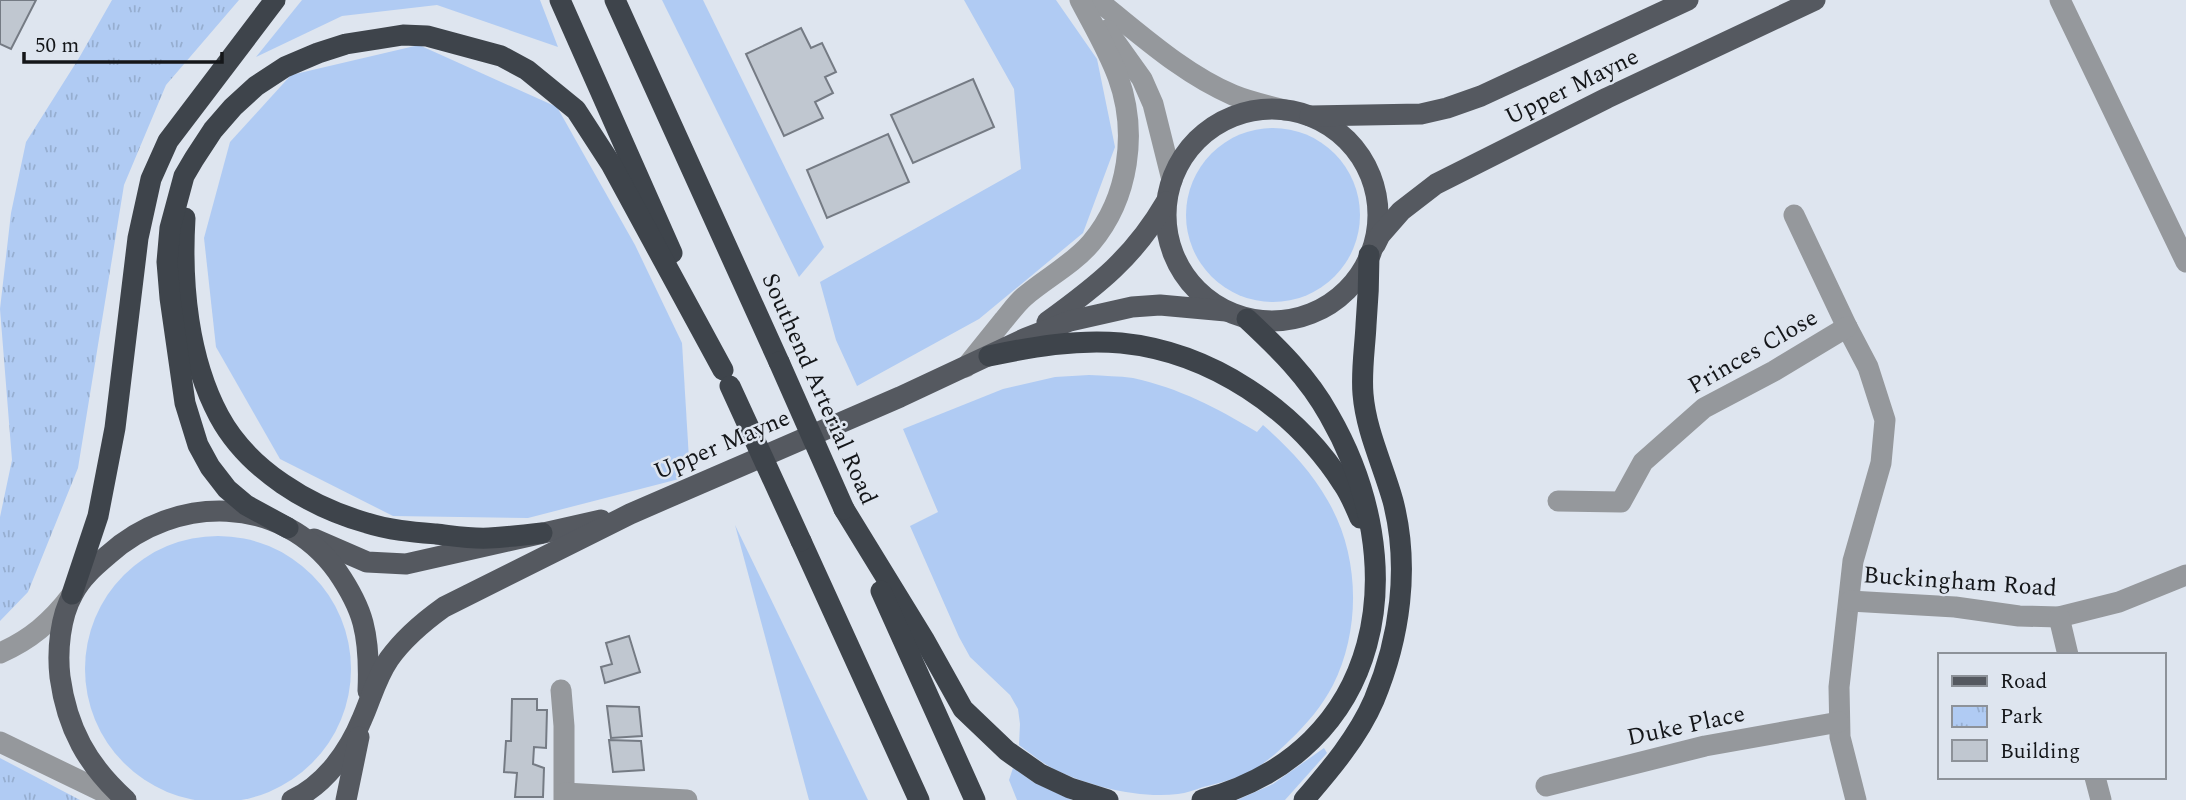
<svg xmlns="http://www.w3.org/2000/svg" width="2186" height="800" viewBox="0 0 2186 800" font-family="Spectral,serif">
  <style>
    .green { fill: #b0cbf3 }
    .park { fill: url(#park-tufts) }
    .building { fill: #c0c7d0; stroke: #757b84; stroke-width: 2 }
    .lines { fill: none; stroke-linecap: round; stroke-linejoin: round }
    .minor { stroke: #95989c; stroke-width: 21 }
    .major { stroke: #555960; stroke-width: 21 }
    .highway { stroke: #3e444b; stroke-width: 21 }
    .highway-bridge { stroke: #3e444b; stroke-width: 21 }
    .labels { text-anchor: middle; dominant-baseline: central; stroke-width: 5; stroke-linejoin: round; paint-order: stroke }
    .street-label { font-size: 24px; fill: #141619; stroke: #dee5ef }
  </style>
  <defs>
    <pattern id="park-tufts" width="24" height="20" patternUnits="userSpaceOnUse" patternTransform="scale(1.75)"><rect width="24" height="20" fill="#b0cbf3"/><path d="M3 7l-1-3M5 7V3M7 7l1-3M15 17l-1-3M17 17v-4M19 17l1-3" fill="none" stroke="#96aed0"/></pattern>
  </defs>
  <rect width="100%" height="100%" fill="#dee5ef"/>
  <g class="green">
    <polygon points="302,0 540,0 558,47 437,5 342,16 256,57"/>
    <polygon points="662,0 703,0 824,247 799,277"/>
    <polygon points="964,0 1056,0 1097,59 1115,147 1083,233 979,319 857,386 836,340 820,282 1021,169 1014,89"/>
    <polygon points="419,45 557,107 635,245 682,343 689,459 679,479 528,518 393,516 280,459 216,347 204,238 230,142 291,75"/>
    <circle cx="1273" cy="215" r="87"/>
    <path d="M1089 375C1104 376 1119 376 1133 378 1179 388 1217 408 1257 432L1263 425C1288 447 1311 471 1328 501 1360 556 1361 629 1333 685 1322 706 1307 724 1290 740 1280 750 1267 762 1253 770 1238 778 1220 783 1203 787 1195 790 1186 793 1178 794 1140 799 1088 786 1054 769 1042 763 1030 753 1019 745L1020 724 1018 709 1010 695 970 657 959 637 910 526 938 512 903 429 1003 389 1055 377Z"/>
    <polygon points="735,525 868,800 809,800"/>
    <circle cx="218" cy="669" r="133"/>
    <polygon points="1324,748 1327,753 1285,800 1237,800 1273,784"/>
    <polygon points="1013,768 1033,782 1072,800 1017,800 1009,780"/>
  </g>
  <g class="park">
    <polygon points="112,0 239,0 166,85 124,185 78,468 28,592 0,621 0,517 12,460 0,309 11,213 26,142 79,58"/>
    <polygon points="0,758 80,800 0,800"/>
  </g>
  <g class="building">
    <polygon points="0,0 36,0 11,49 0,44"/>
    <polygon points="801,28 811,48 822,43 836,72 825,77 833,93 815,102 823,118 784,136 746,54"/>
    <polygon points="973,79 994,127 913,163 891,115"/>
    <polygon points="888,134 909,182 827,218 807,170"/>
    <polygon points="629,636 640,672 605,683 601,667 612,664 606,643"/>
    <polygon points="512,699 537,699 537,710 547,710 546,748 534,747 533,764 544,768 543,797 515,797 517,773 504,772 506,741 511,741"/>
    <polygon points="607,706 639,707 642,736 611,738"/>
    <polygon points="609,740 641,741 644,770 613,772"/>
  </g>
  <g class="lines">
    <g class="minor">
      <path d="M1097 0C1140 34 1182 73 1233 95 1250 102 1268 106 1285 110"/>
      <polyline points="2060,0 2186,262"/>
      <polyline points="1107,30 1142,79 1153,104 1172,180"/>
      <polyline points="1794,215 1847,327 1868,367 1885,420 1881,463 1853,561 1839,687 1840,737 1856,800"/>
      <path d="M966 367C978 352 991 336 1003 321 1010 313 1016 304 1024 297 1046 278 1072 265 1091 243 1129 198 1138 132 1118 77 1108 50 1093 25 1080 0"/>
      <polyline points="1558,501 1621,502 1643,462 1704,408 1774,371 1847,327"/>
      <polyline points="1850,601 1955,607 2019,616 2059,617 2119,602 2186,575"/>
      <polyline points="2059,617 2068,655"/>
      <path d="M0 653C30 640 51 622 71 596"/>
      <polyline points="561,690 564,726 564,800"/>
      <polyline points="0,742 120,800"/>
      <polyline points="2095,777 2101,800"/>
      <polyline points="1546,786 1705,746 1839,722"/>
      <polyline points="565,793 687,800"/>
    </g>
    <g class="major">
      <circle cx="1272" cy="215" r="106"/>
      <polyline points="1310,116 1421,114 1447,108 1481,96 1688,0"/>
      <polyline points="1375,245 1380,235 1401,211 1436,184 1607,98 1815,0"/>
      <path d="M1047 322C1098 285 1134 257 1166 202"/>
      <polyline points="314,539 367,562 406,564 601,520"/>
      <path d="M126 800C87 765 67 728 60 677 57 651 60 617 73 594 81 578 95 566 108 555 176 494 281 494 337 571 348 587 358 604 363 623 369 646 369 668 368 691"/>
      <path d="M292 800C325 785 349 751 362 719 371 699 376 678 389 659 404 638 423 622 444 607L630 514 900 397 1026 338 1070 321 1132 307 1160 305 1226 311"/>
      <polyline points="346,800 359,737"/>
    </g>
    <g class="highway">
      <polyline points="560,0 672,253"/>
      <polyline points="615,0 779,362"/>
      <path d="M185 218C181 284 188 358 219 416 248 470 310 507 367 523 389 530 413 532 436 534 454 536 471 539 489 538 507 537 525 535 542 533"/>
      <path d="M989 356C1032 347 1076 339 1121 343 1211 352 1295 409 1343 484 1350 494 1355 506 1360 518"/>
      <polyline points="844,509 925,641 963,709 1007,751 1040,774 1070,788 1108,800"/>
      <polyline points="288,528 246,505 227,489 210,467 198,445 185,403 170,298 167,262 170,228 184,176 194,159 213,130 233,107 256,86 285,67 318,53 346,44 378,39 403,35 427,36 501,56 527,70 576,110 611,164 723,370"/>
      <polyline points="801,541 919,800"/>
      <polyline points="881,591 975,800"/>
      <polyline points="72,594 98,516 115,428 138,238 151,179 168,141 275,0"/>
      <path d="M1202 800C1386 751 1415 564 1329 415 1308 377 1278 348 1247 319"/>
      <path d="M1304 800C1330 770 1358 737 1374 700 1400 638 1410 567 1393 501 1383 465 1366 431 1363 394 1361 371 1365 347 1366 325 1368 302 1369 278 1369 255"/>
    </g>
    <g class="highway-bridge">
      <polyline points="779,362 844,509"/>
      <polyline points="730,386 801,541"/>
    </g>
  </g>
  <g class="labels">
    <g class="street-label">
      <text transform="translate(1572 87) rotate(-26)">Upper Mayne</text>
      <text transform="translate(1753 352) rotate(-30)">Princes Close</text>
      <text transform="translate(819 389) rotate(66)">Southend Arterial Road</text>
      <text transform="translate(722 445) rotate(-23)">Upper Mayne</text>
      <text transform="translate(1960 582) rotate(4)">Buckingham Road</text>
      <text transform="translate(1686 726) rotate(-12)">Duke Place</text>
    </g>
  </g>
  <rect x="1938" y="653" width="228" height="126" fill="#dee5ef" stroke="#8d9299" stroke-width="2"/>
  <rect x="1952" y="676" width="35" height="10" fill="#555960" stroke="#8d9299" stroke-width="2"/>
  <text x="2000" y="688" font-size="21" fill="#141619">Road</text>
  <rect x="1952" y="706" width="35" height="21" fill="url(#park-tufts)" stroke="#8d9299" stroke-width="2"/>
  <text x="2000" y="723" font-size="21" fill="#141619">Park</text>
  <rect x="1952" y="740" width="35" height="21" fill="#c0c7d0" stroke="#8d9299" stroke-width="2"/>
  <text x="2000" y="758" font-size="21" fill="#141619">Building</text>
  <path d="M24 52v10h198v-10" fill="none" stroke="#141619" stroke-width="3.5"/>
  <text x="35" y="52" font-size="21" fill="#141619" stroke="#dee5ef" stroke-width="5" paint-order="stroke">50 m</text>
</svg>
